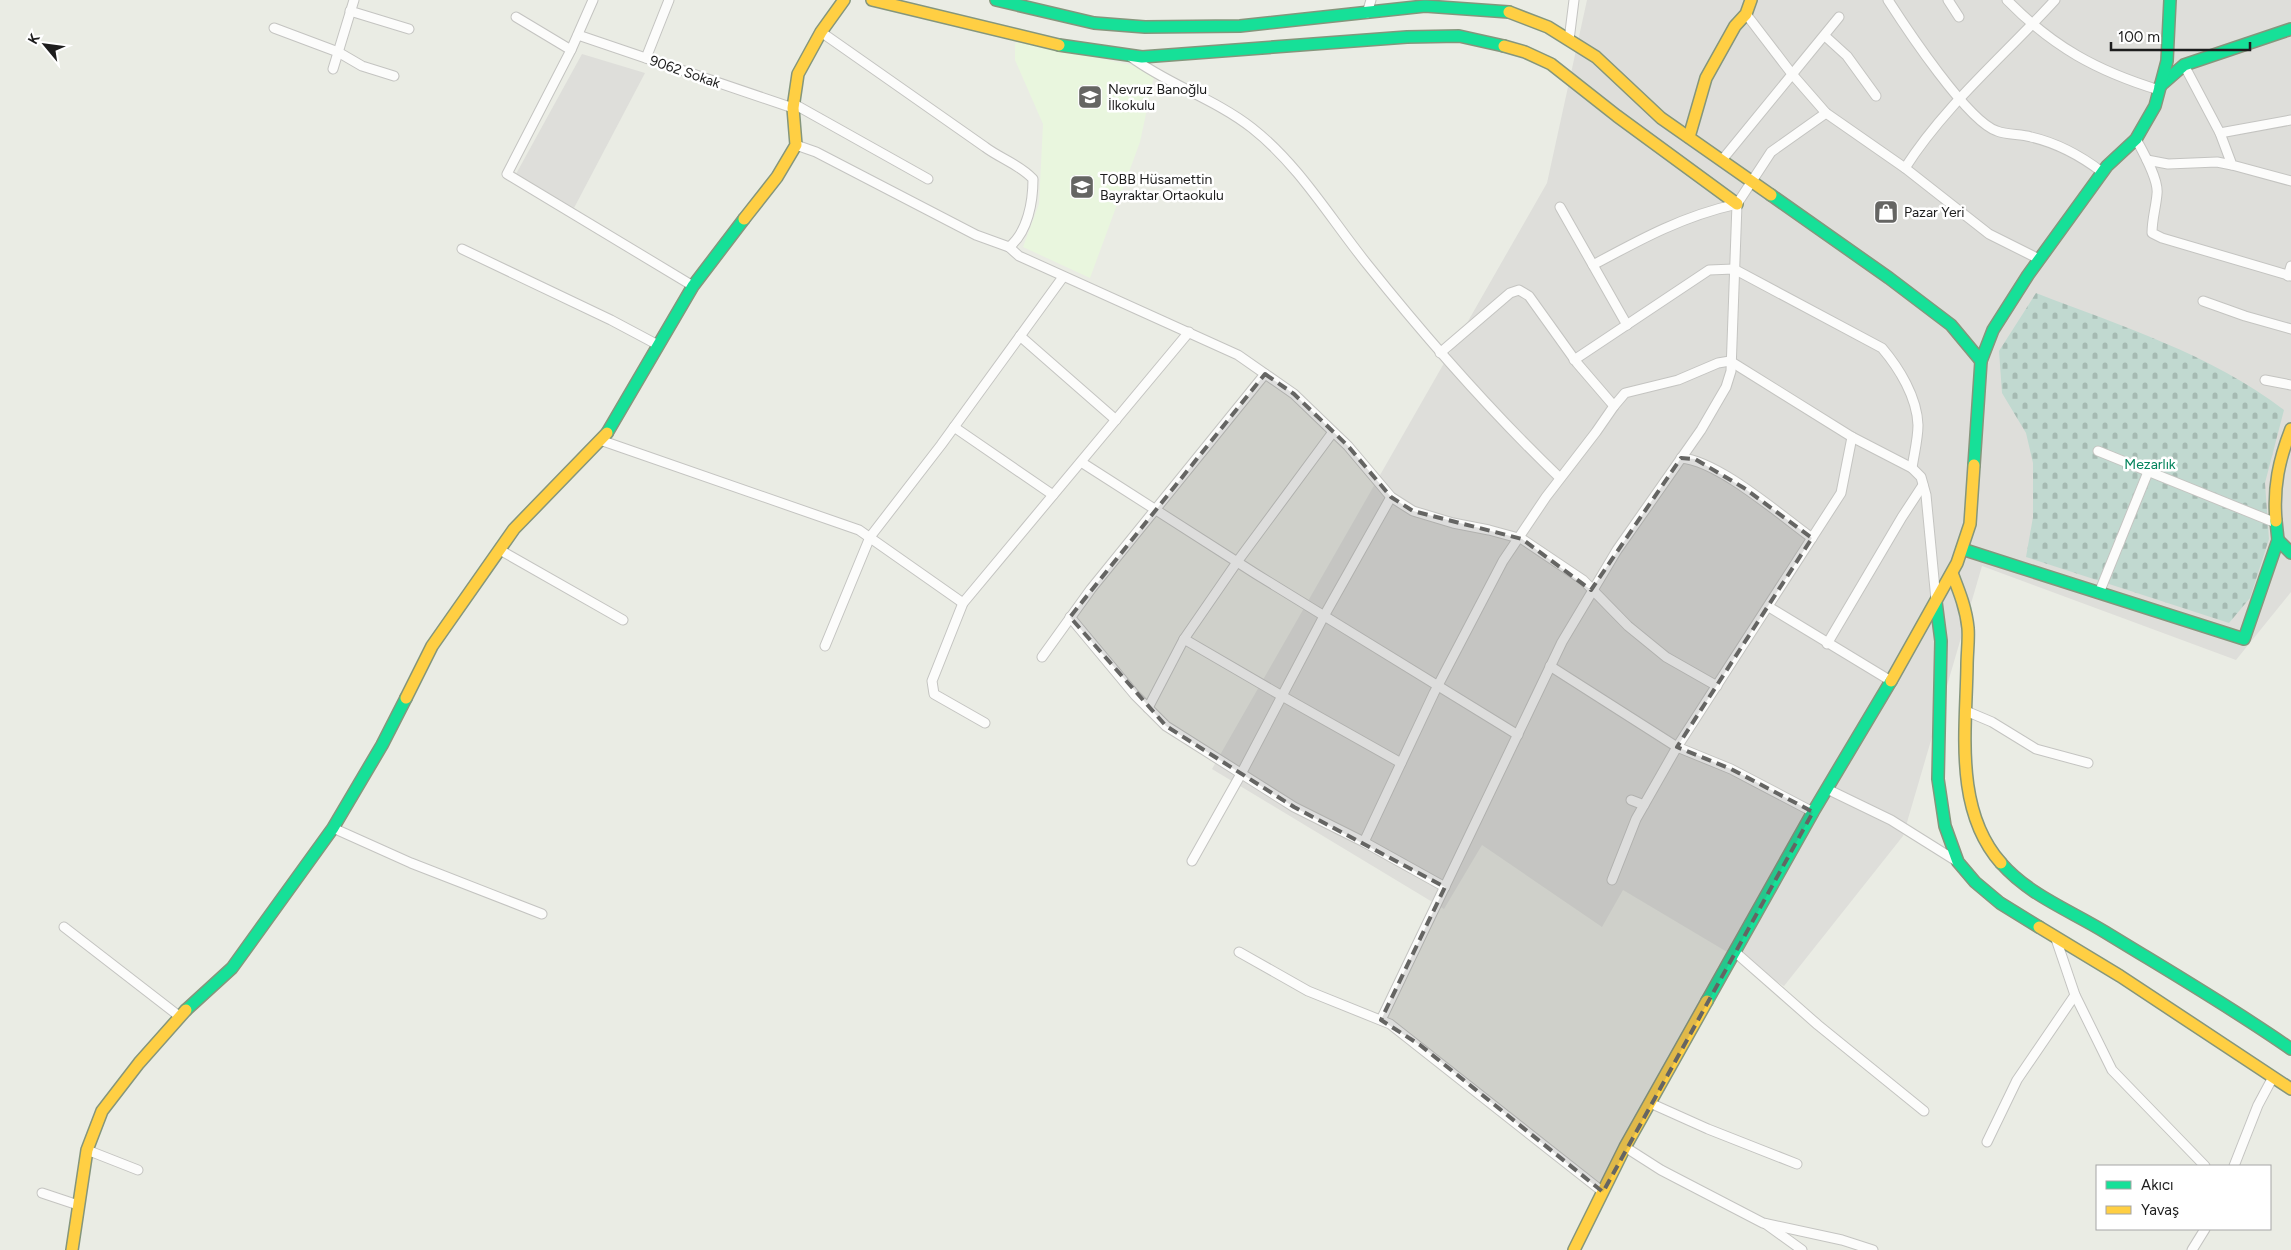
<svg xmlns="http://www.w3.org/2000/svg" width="2291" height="1250" viewBox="0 0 2291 1250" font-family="Figtree,sans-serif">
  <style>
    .residential { fill: #dededa }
    .education { fill: #e9f6de }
    .cemetery { fill: url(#cemetery-stones) }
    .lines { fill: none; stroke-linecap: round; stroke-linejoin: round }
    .street-casing { stroke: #c4c4c1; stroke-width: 11 }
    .fast-casing { stroke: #85967c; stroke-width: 14 }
    .slow-casing { stroke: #85967c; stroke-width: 14 }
    .street { stroke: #fcfcfb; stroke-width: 9 }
    .fast { stroke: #16e098; stroke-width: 11 }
    .slow { stroke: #ffcf43; stroke-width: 11 }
    .marked { fill: #656563; fill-opacity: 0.2; stroke: #656563; stroke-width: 4; stroke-dasharray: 10 6; stroke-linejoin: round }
    .labels { text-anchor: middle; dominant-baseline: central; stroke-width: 5; stroke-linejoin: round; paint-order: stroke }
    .street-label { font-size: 14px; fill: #1d1d1d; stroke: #fff }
    .poi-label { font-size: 14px; fill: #1d1d1d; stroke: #fff; text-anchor: start }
    .park-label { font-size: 14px; fill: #02835b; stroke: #fff }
  </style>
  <defs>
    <pattern id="cemetery-stones" width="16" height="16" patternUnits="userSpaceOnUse" patternTransform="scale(1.25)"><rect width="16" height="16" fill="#c1d9d0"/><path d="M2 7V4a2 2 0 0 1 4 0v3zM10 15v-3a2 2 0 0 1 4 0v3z" fill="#a5bab2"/></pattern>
  </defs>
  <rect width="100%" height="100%" fill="#eaece4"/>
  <g class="residential">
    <polygon points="1587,0 2291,0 2291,592 2236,660 1982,566 1903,836 1784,986 1623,890 1602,927 1482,845 1444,909 1212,769 1547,183"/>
    <polygon points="582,54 645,73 574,208 516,174"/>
  </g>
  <polygon class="education" points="1015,43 1027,43 1136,66 1154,76 1140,142 1090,278 1023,247 1039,204 1043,124 1015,60"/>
  <path class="cemetery" d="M2036 293C2121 326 2211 354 2284 410L2265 483 2269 539 2250 598 2229 623 2026 557 2033 517V463L2026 433 2002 393 1999 351Z"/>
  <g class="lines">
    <defs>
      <g id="street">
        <polyline points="593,0 571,50 507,174 693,286"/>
        <path d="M1888 0C1906 28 1968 122 1997 131 2007 135 2020 134 2031 137 2057 143 2081 156 2102 172"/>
        <polyline points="1948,0 1959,17"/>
        <path d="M2007 0C2053 47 2097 71 2159 90"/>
        <polyline points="350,11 409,29"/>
        <polyline points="1367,13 1371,0"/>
        <polyline points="1746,14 1792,74 1826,113 1905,168 1989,234 2039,259"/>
        <polyline points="516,17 571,50"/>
        <polyline points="274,28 338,52 362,66 394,76"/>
        <polyline points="578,35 793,108"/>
        <polyline points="1825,36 1847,56 1876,96"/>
        <polyline points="1569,40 1574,0"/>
        <path d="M1131 57C1169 85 1215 99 1252 128 1299 165 1330 218 1367 264 1427 339 1490 411 1560 478"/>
        <polyline points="646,58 669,0"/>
        <polyline points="2184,65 2220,133 2232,165 2291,181"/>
        <polyline points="333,69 354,0"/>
        <polyline points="794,104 928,179"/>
        <polyline points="2220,133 2291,120"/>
        <path d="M2136 139C2143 152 2159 180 2157 194 2156 207 2152 219 2152 233L2162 238 2291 276"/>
        <path d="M796 145 816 152 976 235 1009 247C1028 232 1033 201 1033 179 1019 164 1001 159 985 147 930 109 876 70 821 32"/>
        <polyline points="1722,160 1839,17"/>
        <polyline points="2147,160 2168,164 2217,162 2232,165"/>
        <path d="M1905 168C1945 105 2005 55 2055 0"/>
        <polyline points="1560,207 1627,325"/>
        <polyline points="1009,247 1019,256 1238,355 1294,394 1348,446 1391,497 1413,511 1453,523 1489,530 1522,539 1583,580 1628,626 1666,657 1717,686"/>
        <polyline points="462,249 611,320 658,345"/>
        <path d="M1593 265C1641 239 1683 216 1737 204"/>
        <polyline points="2288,276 2291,266"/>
        <polyline points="2203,301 2245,316 2291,329"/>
        <polyline points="1020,336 1116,420"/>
        <polyline points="1440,353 1510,293 1519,290 1529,296 1577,363 1614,406"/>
        <path d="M1574 360 1709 270 1734 269 1882 348C1899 368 1917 397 1918 425 1918 439 1914 454 1912 468"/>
        <polyline points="2265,380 2291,385"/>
        <polyline points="954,427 1053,495"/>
        <polyline points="600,440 859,530 963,603"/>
        <polyline points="2098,451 2276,523"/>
        <path d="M1681 458C1719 461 1780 515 1812 538"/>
        <polyline points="1081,462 1256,574 1518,735"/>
        <polyline points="500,550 623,620"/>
        <polyline points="2099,593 2148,472"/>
        <polyline points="1769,607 1891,681"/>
        <polyline points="1070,617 1135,695 1166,726 1294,807 1364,842 1445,887"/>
        <polyline points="1184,639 1282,696 1401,763"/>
        <polyline points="1827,644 1902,517 1923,485"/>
        <polyline points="825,646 870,537 941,445 1063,277"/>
        <polyline points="1042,657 1091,589 1265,374"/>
        <polyline points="1550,666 1677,747 1731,769 1813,812"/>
        <polyline points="1148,708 1184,639 1237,562 1333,432"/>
        <polyline points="1966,711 1992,722 2036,749 2088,763"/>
        <polyline points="985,723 934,694 932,681 963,603 1189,332"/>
        <polyline points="1827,789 1891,820 1958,862"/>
        <polyline points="1631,800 1644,805"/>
        <polyline points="333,828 411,863 542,914"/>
        <polyline points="1364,842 1434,693 1503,561 1546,497 1596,432 1614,406 1625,393 1678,380 1718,363 1730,361 1852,437 1912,468 1921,477 1926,495 1936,600"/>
        <polyline points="1192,861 1241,774 1324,616 1391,497"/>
        <polyline points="1612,880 1636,819 1677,747 1841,493 1852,437"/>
        <polyline points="64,927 179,1016"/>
        <polyline points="2056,939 2075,995 2112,1070 2205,1166"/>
        <polyline points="1239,952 1308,991 1390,1024 1603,1192"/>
        <polyline points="1735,952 1818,1025 1924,1111"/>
        <polyline points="1381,1020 1562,642 1617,550 1701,430 1726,387 1731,371 1737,204 1771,152 1826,113"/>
        <polyline points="1650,1103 1708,1129 1797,1164"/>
        <polyline points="1987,1142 2017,1080 2075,995"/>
        <polyline points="1625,1147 1661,1170 1763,1223 1842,1240 1873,1250"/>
        <polyline points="87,1150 138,1170"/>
        <polyline points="2234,1166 2258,1105 2273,1077"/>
        <polyline points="42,1193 78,1205"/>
        <polyline points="1766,1224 1802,1250"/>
        <polyline points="2192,1250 2205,1229"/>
      </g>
      <g id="fast">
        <polyline points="996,0 1094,23 1145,27 1240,26 1425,6 1509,12"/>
        <polyline points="1059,45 1142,57 1407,37 1459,36 1504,46"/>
        <polyline points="2160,86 2184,65 2291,29"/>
        <polyline points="1771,195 1889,278 1951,325 1981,361"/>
        <polyline points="607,433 693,286 744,219"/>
        <polyline points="1974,465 1981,361 1993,330 2028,275 2107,166 2136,139 2155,106 2167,61 2170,0"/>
        <polyline points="2278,540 2291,553"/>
        <polyline points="1962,549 2244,639 2278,540 2276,521"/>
        <polyline points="1936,602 1941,641 1938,779 1945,826 1958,862 1975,882 2000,903 2039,927"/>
        <path d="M2001 863C2029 895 2069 910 2105 932 2167 970 2231 1007 2291 1049"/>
        <polyline points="1707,1001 1813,812 1891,681"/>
        <polyline points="186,1010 232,968 333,828 382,745 406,698"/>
      </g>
      <g id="slow">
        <polyline points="872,0 1059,45"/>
        <polyline points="1509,12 1548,27 1596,57 1661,118 1771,195"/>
        <polyline points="1504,46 1525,52 1551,64 1617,116 1737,204"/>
        <polyline points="1689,137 1706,78 1735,26 1746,14 1751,0"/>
        <polyline points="744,219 777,177 796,145 793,108 798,74 821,32 844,0"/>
        <path d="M2276 521C2273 487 2279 460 2291 429"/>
        <path d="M1952 573C1959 591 1966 608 1968 628 1969 640 1967 653 1967 666 1966 731 1954 810 2001 863"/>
        <polyline points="1891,681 1957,563 1970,524 1974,465"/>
        <polyline points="406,698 432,646 514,529 607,433"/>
        <polyline points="2039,927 2120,976 2291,1089"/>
        <polyline points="72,1250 87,1150 102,1111 139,1063 186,1010"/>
        <polyline points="1574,1250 1625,1147 1707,1001"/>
      </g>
    </defs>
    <use href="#street" class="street-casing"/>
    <use href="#fast" class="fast-casing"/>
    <use href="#slow" class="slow-casing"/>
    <use href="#street" class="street"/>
    <use href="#fast" class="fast"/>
    <use href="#slow" class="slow"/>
  </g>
  <path class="marked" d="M1265 374 1294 394 1348 446 1391 497 1413 511 1522 539 1591 590 1681 458 1695 459 1744 488 1812 538 1677 747 1731 769 1813 812 1603 1192 1420 1045 1381 1020 1445 887 1294 807 1166 726 1070 617Z"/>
  <defs>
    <symbol id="school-square" viewBox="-11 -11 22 22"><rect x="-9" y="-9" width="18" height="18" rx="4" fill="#656563" stroke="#fff"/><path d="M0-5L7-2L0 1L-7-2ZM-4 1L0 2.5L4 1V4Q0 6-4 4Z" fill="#fff"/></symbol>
    <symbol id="shop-square" viewBox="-11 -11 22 22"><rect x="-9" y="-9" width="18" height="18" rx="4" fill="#656563" stroke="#fff"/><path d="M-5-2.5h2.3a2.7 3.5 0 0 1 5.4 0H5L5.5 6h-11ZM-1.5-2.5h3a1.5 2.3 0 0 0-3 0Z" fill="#fff"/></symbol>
  </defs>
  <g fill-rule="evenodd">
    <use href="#school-square" x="1076" y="83" width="28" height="28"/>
    <use href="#school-square" x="1068" y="173" width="28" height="28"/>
    <use href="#shop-square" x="1872" y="198" width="28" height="28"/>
  </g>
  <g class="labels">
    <g class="street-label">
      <text transform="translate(685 72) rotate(19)">9062 Sokak</text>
    </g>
    <g class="poi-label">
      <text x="1108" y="89">Nevruz Banoğlu<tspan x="1108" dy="16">İlkokulu</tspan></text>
      <text x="1100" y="179">TOBB Hüsamettin<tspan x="1100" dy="16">Bayraktar Ortaokulu</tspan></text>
      <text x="1904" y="212">Pazar Yeri</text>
    </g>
    <g class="park-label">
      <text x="2150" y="464">Mezarlık</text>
    </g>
  </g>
  <rect x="2096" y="1165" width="175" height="65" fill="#ffffff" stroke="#a5a5a5"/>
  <rect x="2106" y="1181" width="25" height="8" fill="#16e098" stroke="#a5a5a5"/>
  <text x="2141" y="1190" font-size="15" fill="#1d1d1d">Akıcı</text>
  <rect x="2106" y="1206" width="25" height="8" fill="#ffcf43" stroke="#a5a5a5"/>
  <text x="2141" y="1215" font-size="15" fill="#1d1d1d">Yavaş</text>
  <g transform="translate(45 45) rotate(299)" stroke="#ffffff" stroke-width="4" paint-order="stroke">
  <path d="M0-4L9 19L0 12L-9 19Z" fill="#1d1d1d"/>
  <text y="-8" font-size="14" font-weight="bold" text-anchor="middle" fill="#1d1d1d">K</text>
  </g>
  <path d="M2111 42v8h139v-8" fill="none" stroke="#1d1d1d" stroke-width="2.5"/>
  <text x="2118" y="42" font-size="15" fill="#1d1d1d" stroke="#ffffff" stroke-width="4" paint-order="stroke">100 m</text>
</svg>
